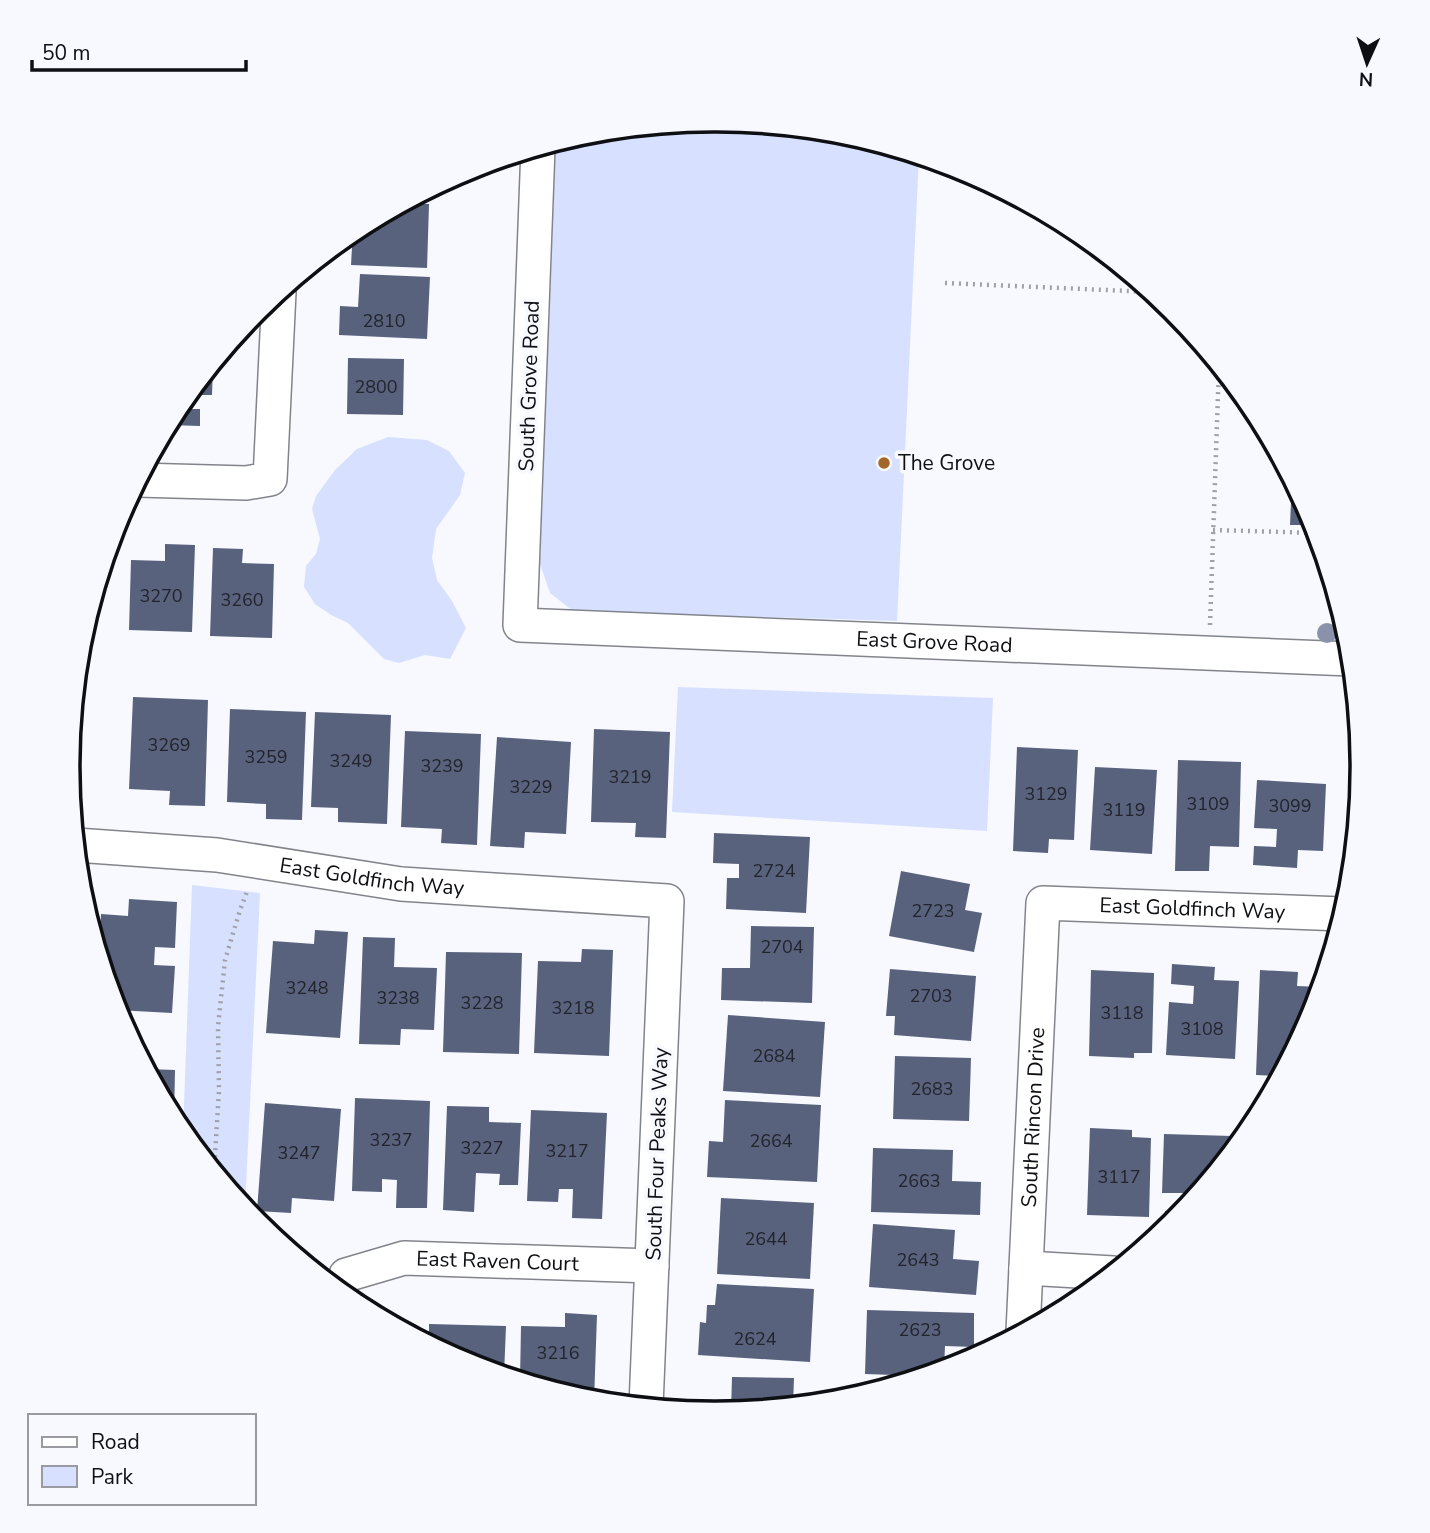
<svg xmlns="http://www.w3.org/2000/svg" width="1430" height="1533" viewBox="0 0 1430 1533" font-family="'Nunito Sans',sans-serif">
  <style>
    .green { fill: #d7e1ff }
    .building { fill: #59627d }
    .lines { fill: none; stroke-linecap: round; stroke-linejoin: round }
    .minor-casing { stroke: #81848b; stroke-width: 36 }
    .path { stroke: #9fa1a5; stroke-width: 4.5; stroke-dasharray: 2 5; stroke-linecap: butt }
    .minor { stroke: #fff; stroke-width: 33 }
    .tree { fill: #8a92ab }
    .poi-dot { fill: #a26728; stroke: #f7f9fe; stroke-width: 2.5 }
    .labels { text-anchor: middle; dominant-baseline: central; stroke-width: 7; stroke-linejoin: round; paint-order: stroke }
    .number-label { font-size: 18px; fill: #21242d }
    .street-label { font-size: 21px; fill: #0e0f12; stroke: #f7f9fe }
    .poi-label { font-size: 21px; fill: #0e0f12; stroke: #f7f9fe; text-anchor: start }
    .rim { fill: none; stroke: #0e0f12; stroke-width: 3.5 }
  </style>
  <rect width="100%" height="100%" fill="#f7f9fe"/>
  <g class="green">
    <polygon points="715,120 842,132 919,156 897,621 573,611 550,593 540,564 556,142 589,132"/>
    <polygon points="388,437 427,440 449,451 465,473 460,495 436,529 432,558 437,580 452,601 466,628 450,659 425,655 399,663 384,659 348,623 331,615 315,604 304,587 306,566 316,554 320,539 312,509 316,496 335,470 357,449"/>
    <polygon points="678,687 993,698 987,831 672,812"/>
    <polygon points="192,885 260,893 245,1208 183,1133"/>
  </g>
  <g class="building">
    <polygon points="404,203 429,204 427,268 351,265 353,231"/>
    <polygon points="360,274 430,277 427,339 339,335 340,306 358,307"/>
    <polygon points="348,358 404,359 403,415 347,414"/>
    <polygon points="211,366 213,366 212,395 190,395 189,409 200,409 200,426 168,425 177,407"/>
    <polygon points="1292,480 1313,519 1314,525 1290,525"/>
    <polygon points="165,544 195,545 192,632 129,630 131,560 165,561"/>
    <polygon points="213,548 243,549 242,563 274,564 272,638 210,636"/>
    <polygon points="133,697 208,700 205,806 169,805 170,791 129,789"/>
    <polygon points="230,709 306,712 302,820 266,819 266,804 227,802"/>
    <polygon points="315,712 391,715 387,824 338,822 338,808 311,807"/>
    <polygon points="594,729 670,732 666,838 635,837 636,823 591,822"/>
    <polygon points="405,731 481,734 477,845 441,843 442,829 401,827"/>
    <polygon points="497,737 571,742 566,834 525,832 524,848 490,846"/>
    <polygon points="1017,747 1078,750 1074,840 1049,839 1048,853 1013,851"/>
    <polygon points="1178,760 1241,762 1239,847 1210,846 1209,871 1175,871"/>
    <polygon points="1095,767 1157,770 1152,854 1090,850"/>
    <polygon points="1257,780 1326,784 1323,851 1298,850 1297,868 1253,865 1254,846 1276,847 1277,829 1254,828"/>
    <polygon points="1350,784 1360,785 1352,861 1344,860"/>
    <polygon points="714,833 810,837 806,913 726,909 727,878 739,878 739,864 713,863"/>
    <polygon points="901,871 970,884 965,910 982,913 974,952 889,936"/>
    <polygon points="129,899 177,902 175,948 155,947 154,965 175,966 172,1013 116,1010 99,954 101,914 128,916"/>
    <polygon points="751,926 814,927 812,1003 721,1000 722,968 750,968"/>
    <polygon points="315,930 348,932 340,1038 266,1033 273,941 314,944"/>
    <polygon points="363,937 395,938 394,967 437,968 434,1030 401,1029 400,1045 359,1044"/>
    <polygon points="582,949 613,950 609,1056 534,1053 538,961 581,962"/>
    <polygon points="446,952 522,953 519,1054 443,1052"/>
    <polygon points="1172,964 1215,967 1214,980 1239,981 1235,1059 1166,1055 1169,1002 1193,1004 1194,986 1171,984"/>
    <polygon points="890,969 976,976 971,1041 894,1035 895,1016 886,1016"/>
    <polygon points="1091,970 1154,973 1152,1053 1134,1053 1134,1058 1089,1056"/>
    <polygon points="1260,970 1298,972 1297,986 1321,987 1312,1014 1279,1076 1256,1075"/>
    <polygon points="728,1015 825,1022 820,1097 723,1091"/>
    <polygon points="895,1056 971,1058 969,1121 893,1119"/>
    <polygon points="147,1069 175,1070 174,1120"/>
    <polygon points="355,1098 430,1101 427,1208 396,1208 397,1180 382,1179 382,1192 352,1191"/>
    <polygon points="725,1100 821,1105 817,1182 707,1177 709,1141 723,1142"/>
    <polygon points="265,1103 341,1109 334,1201 292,1198 291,1213 257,1211"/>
    <polygon points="447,1106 489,1107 489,1122 521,1123 518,1185 499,1185 500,1174 476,1173 474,1212 443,1210"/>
    <polygon points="531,1110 607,1113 602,1219 572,1218 573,1189 559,1189 558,1202 527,1201"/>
    <polygon points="1090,1128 1132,1130 1132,1137 1151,1138 1149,1217 1087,1215"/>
    <polygon points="1164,1134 1232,1136 1231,1152 1184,1209 1185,1193 1162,1193"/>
    <polygon points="873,1148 953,1150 952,1181 981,1182 980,1215 871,1212"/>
    <polygon points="721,1198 814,1203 810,1279 717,1274"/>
    <polygon points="1165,1211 1182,1212 1172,1224 1164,1231"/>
    <polygon points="873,1224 955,1230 953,1259 979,1261 976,1295 869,1287"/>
    <polygon points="717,1284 814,1289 810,1362 698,1355 700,1322 706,1323 707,1305 715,1305"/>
    <polygon points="867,1310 974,1313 974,1347 945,1346 944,1370 924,1376 865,1374"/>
    <polygon points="565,1313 597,1315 594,1401 520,1380 521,1326 565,1327"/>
    <polygon points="429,1324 506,1326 504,1375 467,1364 429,1343"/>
    <polygon points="732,1377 794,1378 793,1406 731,1412"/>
  </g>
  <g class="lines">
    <defs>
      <g id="minor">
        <path id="s1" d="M538 148 520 625 1351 659"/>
        <polyline points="138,480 246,483 270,479 279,292"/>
        <path id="s2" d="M76 845 217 855 401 884 667 901 646 1406"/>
        <polyline points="1026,1268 1113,1273"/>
        <path id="s3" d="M346 1275 404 1258 652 1266"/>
        <path id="s4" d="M1023 1332 1043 903 1343 914"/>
      </g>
    </defs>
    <use href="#minor" class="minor-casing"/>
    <g class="path">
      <polyline points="945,283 1152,292"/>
      <polyline points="1213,530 1317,533"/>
      <polyline points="1210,625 1219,366"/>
      <polyline points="214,1171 219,1091 218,1027 225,960 240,910 248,889"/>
    </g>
    <use href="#minor" class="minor"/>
  </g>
  <circle class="tree" cx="1327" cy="633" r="10"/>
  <circle class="poi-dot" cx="884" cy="463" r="7"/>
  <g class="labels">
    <g class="number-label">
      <text x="384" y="321">2810</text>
      <text x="376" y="387">2800</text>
      <text x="161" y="596">3270</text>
      <text x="242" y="600">3260</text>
      <text x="169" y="745">3269</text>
      <text x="266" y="757">3259</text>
      <text x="351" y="761">3249</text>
      <text x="442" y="766">3239</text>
      <text x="630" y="777">3219</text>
      <text x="531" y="787">3229</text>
      <text x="1046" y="794">3129</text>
      <text x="1208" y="804">3109</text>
      <text x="1290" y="806">3099</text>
      <text x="1124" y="810">3119</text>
      <text x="774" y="871">2724</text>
      <text x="933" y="911">2723</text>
      <text x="782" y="947">2704</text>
      <text x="307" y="988">3248</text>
      <text x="931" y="996">2703</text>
      <text x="398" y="998">3238</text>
      <text x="482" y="1003">3228</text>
      <text x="573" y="1008">3218</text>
      <text x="1122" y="1013">3118</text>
      <text x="1202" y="1029">3108</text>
      <text x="774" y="1056">2684</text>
      <text x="932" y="1089">2683</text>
      <text x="391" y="1140">3237</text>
      <text x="771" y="1141">2664</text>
      <text x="482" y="1148">3227</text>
      <text x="567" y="1151">3217</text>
      <text x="299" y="1153">3247</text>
      <text x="1119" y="1177">3117</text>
      <text x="919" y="1181">2663</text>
      <text x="766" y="1239">2644</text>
      <text x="918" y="1260">2643</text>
      <text x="920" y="1330">2623</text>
      <text x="755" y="1339">2624</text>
      <text x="558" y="1353">3216</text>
    </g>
    <g class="street-label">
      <text transform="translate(529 386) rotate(-88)">South Grove Road</text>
      <text stroke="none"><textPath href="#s1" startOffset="892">East Grove Road</textPath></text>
      <text stroke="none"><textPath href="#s2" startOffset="298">East Goldfinch Way</textPath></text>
      <text stroke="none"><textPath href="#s4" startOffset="579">East Goldfinch Way</textPath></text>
      <text stroke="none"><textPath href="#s4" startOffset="215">South Rincon Drive</textPath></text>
      <text transform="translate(657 1154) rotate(-88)">South Four Peaks Way</text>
      <text stroke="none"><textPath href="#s3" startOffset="154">East Raven Court</textPath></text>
    </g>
    <g class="poi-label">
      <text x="898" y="463">The Grove</text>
    </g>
  </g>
  <path d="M0 0H1430V1533H0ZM714 132H716A634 634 0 0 1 1350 766V767A634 634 0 0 1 716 1401H714A634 634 0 0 1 80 767V766A634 634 0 0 1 714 132Z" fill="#f7f9fe" fill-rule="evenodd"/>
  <path class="rim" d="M714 132H716A634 634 0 0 1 1350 766V767A634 634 0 0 1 716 1401H714A634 634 0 0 1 80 767V766A634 634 0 0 1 714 132Z"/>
  <rect x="28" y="1414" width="228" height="91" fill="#f7f9fe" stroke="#9a9ba0" stroke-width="2"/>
  <rect x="42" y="1437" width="35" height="10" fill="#ffffff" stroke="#9a9ba0" stroke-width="2"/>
  <text x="91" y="1449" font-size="21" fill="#0e0f12">Road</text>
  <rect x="42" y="1466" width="35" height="21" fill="#d7e1ff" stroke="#9a9ba0" stroke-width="2"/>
  <text x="91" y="1484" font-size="21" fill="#0e0f12">Park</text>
  <g transform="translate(1367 63) rotate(183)" stroke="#f7f9fe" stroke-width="5" paint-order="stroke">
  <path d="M0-5L12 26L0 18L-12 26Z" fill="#0e0f12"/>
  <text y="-10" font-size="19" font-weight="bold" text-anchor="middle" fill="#0e0f12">N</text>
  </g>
  <path d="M32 60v10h214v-10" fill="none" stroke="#0e0f12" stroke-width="3.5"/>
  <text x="42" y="60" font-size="21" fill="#0e0f12" stroke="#f7f9fe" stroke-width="5" paint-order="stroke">50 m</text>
</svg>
